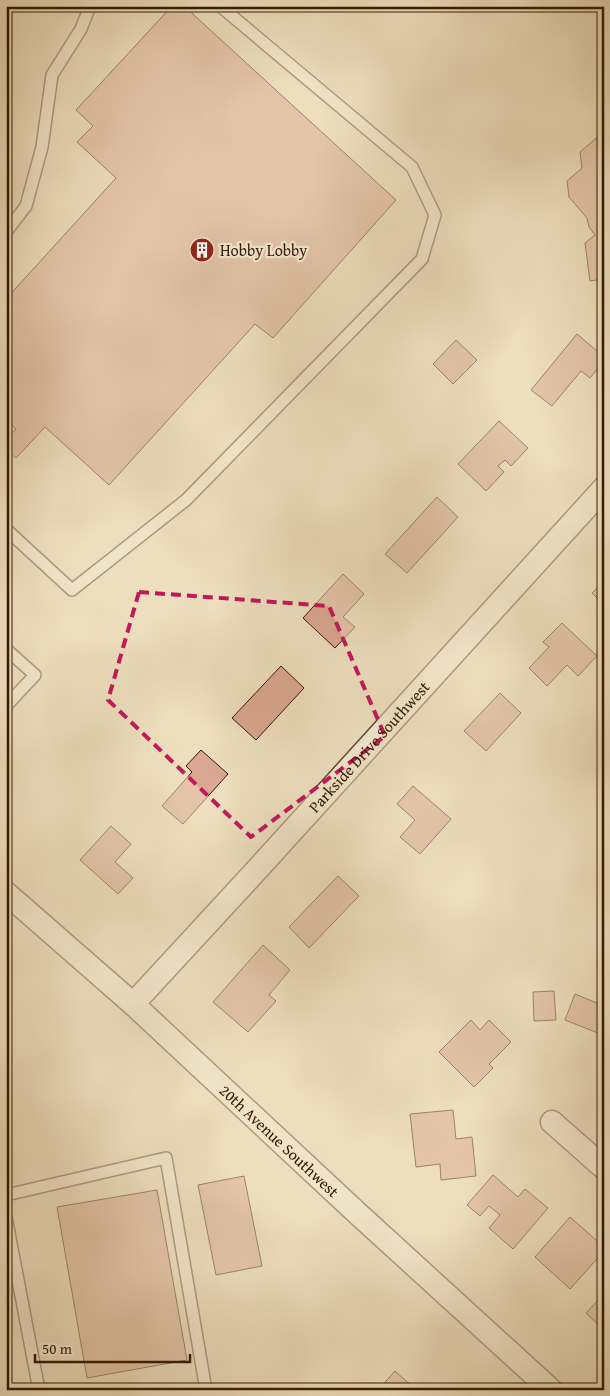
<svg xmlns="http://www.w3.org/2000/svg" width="610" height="1396" viewBox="0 0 610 1396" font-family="'Gentium Book Plus',serif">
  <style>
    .building { fill: #daa791; stroke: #341900 }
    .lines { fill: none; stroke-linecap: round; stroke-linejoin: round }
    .lane-casing { stroke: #624a2f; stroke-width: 14 }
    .street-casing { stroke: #624a2f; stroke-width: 25 }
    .lane { stroke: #f3ead4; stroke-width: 11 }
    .street { stroke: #f3ead4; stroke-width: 22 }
    .marked { fill: none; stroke: #c2185b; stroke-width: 4; stroke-dasharray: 10 6; stroke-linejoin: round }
    .labels { text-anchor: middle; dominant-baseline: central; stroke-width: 4.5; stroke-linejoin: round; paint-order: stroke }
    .poi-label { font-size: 16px; fill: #341900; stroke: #f3ead4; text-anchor: start }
    .street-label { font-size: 16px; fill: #341900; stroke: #f3ead4 }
  </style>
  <rect width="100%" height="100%" fill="#eddebd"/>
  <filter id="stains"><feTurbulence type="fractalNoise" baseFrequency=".004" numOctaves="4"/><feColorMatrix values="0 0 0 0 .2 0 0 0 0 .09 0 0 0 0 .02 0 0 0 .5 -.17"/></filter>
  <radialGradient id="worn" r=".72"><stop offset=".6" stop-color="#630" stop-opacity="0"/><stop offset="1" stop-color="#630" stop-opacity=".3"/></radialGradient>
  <g class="building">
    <polygon points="172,6 184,6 396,200 273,338 255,324 109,485 45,427 16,458 6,450 6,440 16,429 6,420 6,299 116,178 77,142 93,126 76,110"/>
    <polygon points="601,134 604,136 604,279 590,281 585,243 595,235 589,227 587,218 569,197 567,181 582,168 580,152"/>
    <polygon points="577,334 604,357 604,361 590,378 581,371 552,406 531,390"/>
    <polygon points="456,340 477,360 453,384 433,364"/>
    <polygon points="499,421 528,448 511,466 505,460 498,466 504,472 486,491 458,464"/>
    <polygon points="437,497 458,517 407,573 385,554"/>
    <polygon points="343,574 364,594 343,617 355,627 335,648 303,618"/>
    <polygon points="604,581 604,605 592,593"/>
    <polygon points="562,623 597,656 578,676 567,665 547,686 529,668 549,647 543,642"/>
    <polygon points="281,666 304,688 256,740 232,718"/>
    <polygon points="500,693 521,713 486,751 464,731"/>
    <polygon points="201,750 228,774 183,824 162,806 192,772 186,766"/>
    <polygon points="413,786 451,819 420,854 400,837 415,820 397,804"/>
    <polygon points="111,826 131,844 115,862 133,878 118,894 80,860"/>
    <polygon points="338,876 359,896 309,948 289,927"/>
    <polygon points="263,945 290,970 269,995 276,1001 248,1032 213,1002"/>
    <polygon points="554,991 556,1020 534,1021 533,992"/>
    <polygon points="575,994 604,1006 604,1019 598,1033 565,1020"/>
    <polygon points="471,1020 480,1030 489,1020 511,1042 489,1064 493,1068 474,1087 439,1052"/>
    <polygon points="453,1110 456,1139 472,1137 476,1176 441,1180 440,1164 416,1167 410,1114"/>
    <polygon points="493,1175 518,1197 525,1189 548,1208 513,1249 489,1228 500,1215 489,1206 480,1216 467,1205"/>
    <polygon points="244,1176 262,1266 216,1275 198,1185"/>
    <polygon points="157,1190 187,1360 87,1378 57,1207"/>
    <polygon points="570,1217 604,1247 604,1251 570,1289 535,1257"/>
    <polygon points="604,1294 604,1330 586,1313"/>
    <polygon points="395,1371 416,1390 378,1390"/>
  </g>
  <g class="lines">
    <defs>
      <g id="lane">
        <polyline points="6,232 26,206 42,147 52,75 81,29 90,6"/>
        <polyline points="6,531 9,532 72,590 186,500 422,259 435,215 412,167 220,6"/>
        <polyline points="6,649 35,675 6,706"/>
        <polyline points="6,1195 166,1158 206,1390"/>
        <polyline points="6,1217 39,1390"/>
      </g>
      <g id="street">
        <path id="s1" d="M6 893 133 1004 356 1212 551 1390"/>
        <path id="s2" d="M133 1004 253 874 604 488"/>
        <polyline points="552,1122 604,1168"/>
      </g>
    </defs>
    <use href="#lane" class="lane-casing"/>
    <use href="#street" class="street-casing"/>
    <use href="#lane" class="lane"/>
    <use href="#street" class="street"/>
  </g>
  <path d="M0 0H610V1396H0ZM139 592 329 606 385 736 251 837 108 700Z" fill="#eddebd" fill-opacity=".55" fill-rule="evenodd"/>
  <path class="marked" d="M139 592 329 606 385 736 251 837 108 700Z"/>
  <defs>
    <symbol id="building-disc" viewBox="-11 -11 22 22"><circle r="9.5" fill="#8f2418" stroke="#f3ead4"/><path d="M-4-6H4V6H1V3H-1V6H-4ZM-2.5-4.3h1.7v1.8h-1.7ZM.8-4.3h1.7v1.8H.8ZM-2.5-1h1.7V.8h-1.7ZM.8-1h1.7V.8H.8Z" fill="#fff"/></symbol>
  </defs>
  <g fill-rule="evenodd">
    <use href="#building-disc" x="188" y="236" width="28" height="28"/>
  </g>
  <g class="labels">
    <g class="poi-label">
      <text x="220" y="250">Hobby Lobby</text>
    </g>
    <g class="street-label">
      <text stroke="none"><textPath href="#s2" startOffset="349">Parkside Drive Southwest</textPath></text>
      <text stroke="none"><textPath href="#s1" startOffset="369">20th Avenue Southwest</textPath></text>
    </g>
  </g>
  <rect width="610" height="1396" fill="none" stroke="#eddebd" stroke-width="25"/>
  <rect x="8" y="8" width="595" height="1381" fill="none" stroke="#341900" stroke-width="2.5"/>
  <rect x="12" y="12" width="585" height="1371" fill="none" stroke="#341900"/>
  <path d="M35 1354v8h155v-8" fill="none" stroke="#341900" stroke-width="2.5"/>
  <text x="42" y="1354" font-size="15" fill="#341900" stroke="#f3ead4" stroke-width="4" paint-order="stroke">50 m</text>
  <rect width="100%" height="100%" filter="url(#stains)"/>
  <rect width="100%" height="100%" fill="url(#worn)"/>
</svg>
